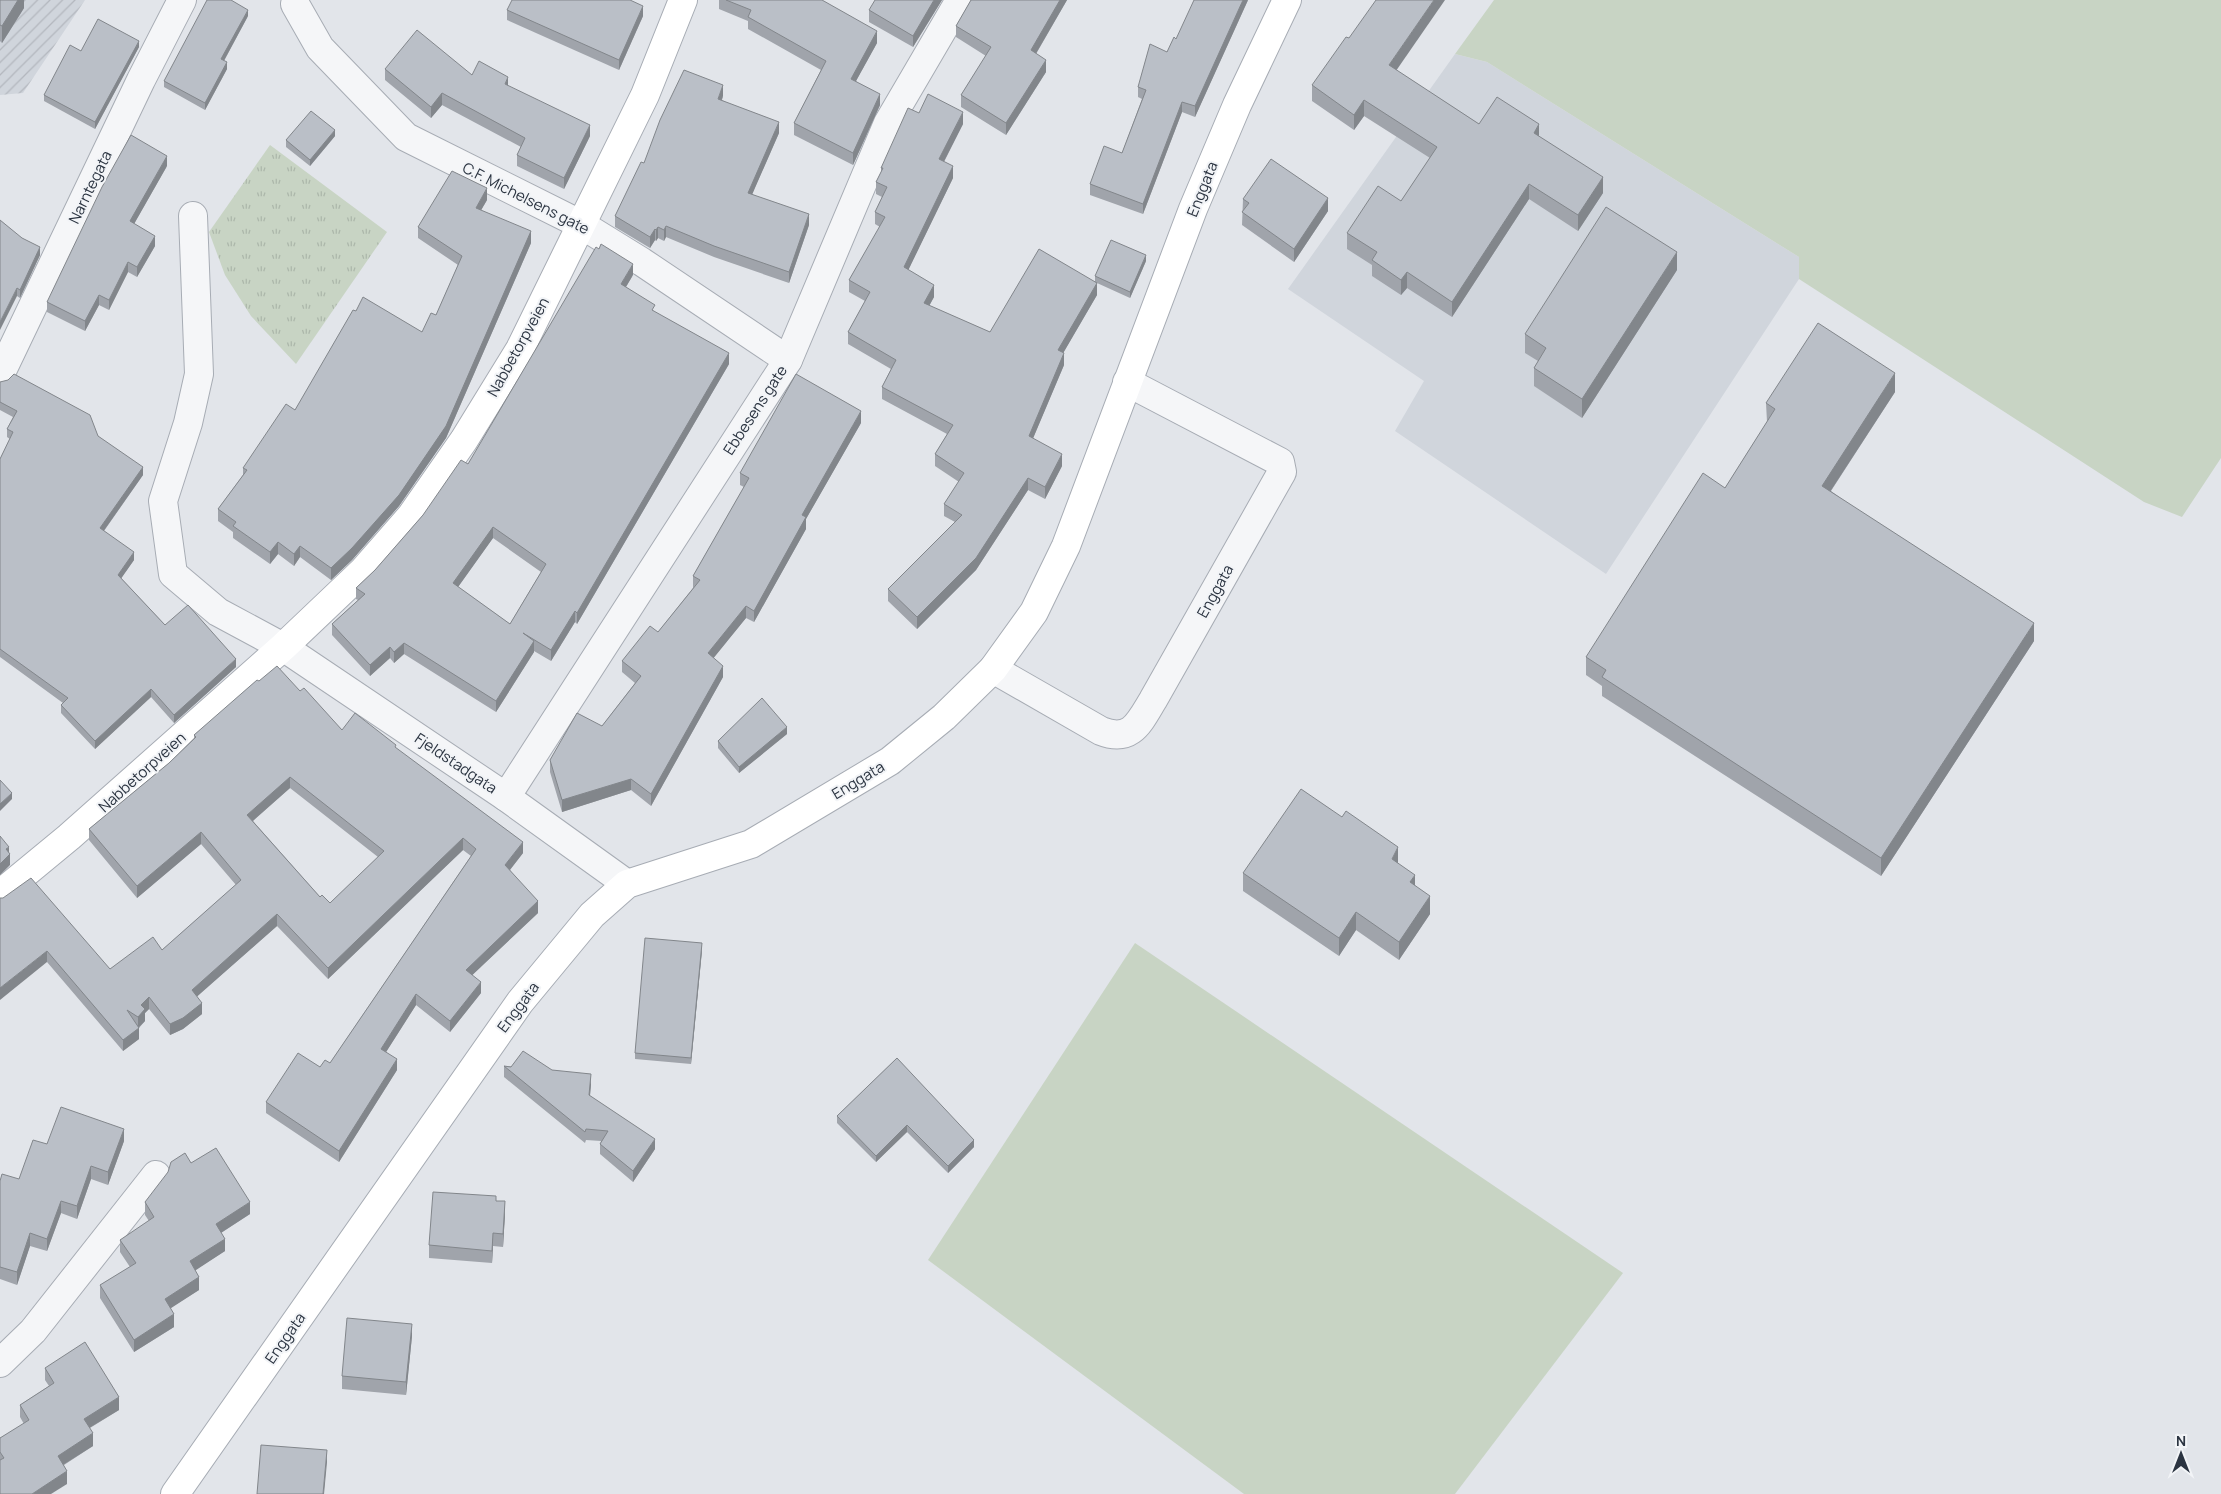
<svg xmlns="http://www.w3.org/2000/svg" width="2221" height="1494" viewBox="0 0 2221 1494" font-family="Manrope,sans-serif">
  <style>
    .built { fill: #d0d5dc }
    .industrial { fill: url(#industrial-furrows) }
    .park { fill: url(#park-tufts) }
    .pitch { fill: #c8d4c4 }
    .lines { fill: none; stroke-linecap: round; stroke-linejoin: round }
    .street-casing { stroke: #a7acb4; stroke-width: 30 }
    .secondary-casing { stroke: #a7acb4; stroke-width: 30 }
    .street { stroke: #f5f6f8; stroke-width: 28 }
    .secondary { stroke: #fff; stroke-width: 28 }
    .wall { fill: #a0a4ab; fill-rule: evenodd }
    .shaded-wall { fill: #82868b }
    .building { fill: #babfc7; stroke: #82868b; fill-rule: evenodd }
    .labels { text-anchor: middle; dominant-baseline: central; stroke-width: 4; stroke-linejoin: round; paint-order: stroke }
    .street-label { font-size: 15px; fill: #2b3441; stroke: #f2f4f7 }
  </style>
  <defs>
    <pattern id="industrial-furrows" width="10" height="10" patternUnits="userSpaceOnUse" patternTransform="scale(1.25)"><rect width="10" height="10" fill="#d0d5dc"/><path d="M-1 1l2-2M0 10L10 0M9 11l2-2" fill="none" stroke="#b3b7be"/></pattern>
    <pattern id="park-tufts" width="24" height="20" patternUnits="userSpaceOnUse" patternTransform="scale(1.25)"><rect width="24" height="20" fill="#c8d4c4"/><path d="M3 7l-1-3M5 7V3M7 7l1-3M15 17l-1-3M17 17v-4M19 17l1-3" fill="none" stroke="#acb7aa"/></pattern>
  </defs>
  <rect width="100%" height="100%" fill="#e2e5ea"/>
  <polygon class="built" points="1455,54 1487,62 1799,257 1799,279 1606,574 1395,431 1424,381 1288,289"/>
  <polygon class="industrial" points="0,0 85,0 23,93 0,95"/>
  <polygon class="park" points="270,145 387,232 296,364 251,316 225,275 209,232"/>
  <g class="pitch">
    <polygon points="1494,0 2221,0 2221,458 2182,517 2144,502 1799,279 1799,257 1487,62 1455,54"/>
    <polygon points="1135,943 1623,1273 1455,1494 1244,1494 928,1260"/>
  </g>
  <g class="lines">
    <defs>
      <g id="street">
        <polyline points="295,4 320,48 406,137 582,225 642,262 788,360"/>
        <polyline points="193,216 199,374 188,423 163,501 173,574 218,612 283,647 506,797 627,884"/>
        <polyline points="0,375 141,80 182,0"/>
        <path d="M993 669 1101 731C1131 743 1139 723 1153 700L1282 472 1280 462 1127 382"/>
        <polyline points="506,797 788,360 888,123 960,0"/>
        <polyline points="0,1363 33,1331 156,1175"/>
      </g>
      <g id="secondary">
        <polyline points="0,894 69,837 283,647 363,571 411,516 464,440 520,349 645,95 683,0"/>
        <polyline points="175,1494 520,1002 592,915 627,884 751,844 890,761 944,717 993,669 1034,612 1066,546 1193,209 1237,105 1287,0"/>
      </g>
    </defs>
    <use href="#street" class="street-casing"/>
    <use href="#secondary" class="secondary-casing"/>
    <use href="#street" class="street"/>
    <use href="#secondary" class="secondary"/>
  </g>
  <g class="wall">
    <polygon points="0,0 24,0 24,8 2,43 0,41"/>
    <polygon points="719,0 822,0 877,43 856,81 880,105 853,165 794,135 794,123 821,70 748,29 748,21 719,9"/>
    <polygon points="942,0 913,47 869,22 869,10"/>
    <polygon points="971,0 1067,0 1036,54 1046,72 1006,135 961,107 961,95 986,56 956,37 956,26"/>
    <polygon points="1248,0 1195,117 1182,112 1143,214 1090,195 1090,184 1122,153 1142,99 1138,97 1138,87 1167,52 1176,39"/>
    <polygon points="507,10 643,16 619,70 507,20"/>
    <polygon points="248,16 224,61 227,69 205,110 164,87 164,81"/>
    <polygon points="139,47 95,129 44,101 44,95 81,51"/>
    <polygon points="385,69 472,75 508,86 590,136 564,189 517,166 517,155 521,147 442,105 431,118 385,80"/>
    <polygon points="1396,70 1479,124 1539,136 1603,193 1578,231 1529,199 1452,317 1407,288 1401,295 1372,276 1372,265 1347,249 1347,233 1401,201 1430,158 1364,116 1354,130 1312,101 1312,85"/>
    <polygon points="723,96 722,100 779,133 752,194 809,225 789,283 714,257 666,237 664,241 658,238 656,241 655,240 650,248 615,227 615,216 644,163"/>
    <polygon points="919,113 963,124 944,162 953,178 908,270 934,297 929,306 990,332 1095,282 1095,276 1146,261 1130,298 1097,283 1097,295 1063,353 1064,365 1033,438 1062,466 1045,499 1028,490 976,570 917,629 888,601 888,589 955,522 944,516 944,504 959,482 935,466 935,454 947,434 882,399 882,387 891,369 848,344 848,332 865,301 849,292 849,280 880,227 875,224 875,212 882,197 876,194 876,182 881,172 881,168"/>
    <polygon points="335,136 310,166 286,147 286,140"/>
    <polygon points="167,166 134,224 155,246 137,277 128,272 109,310 99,305 85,331 47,312 47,302"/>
    <polygon points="1243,199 1328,211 1294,262 1242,225"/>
    <polygon points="487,200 481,210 531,243 446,438 399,506 352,560 331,580 300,557 294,566 278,554 270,564 233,538 233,532 218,521 218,509 243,475 243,468 295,410 356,311 422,332 436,315 458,265 418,238 418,227"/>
    <polygon points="0,220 40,255 20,298 17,296"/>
    <polygon points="1677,270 1582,418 1534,386 1534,368 1538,361 1525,353 1525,334"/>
    <path d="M633 275 626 287 655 312 729 364 577 624 575 622 551 661 534 651V652L496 712 404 654 394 663 390 658 370 676 332 635V624L358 600 356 599V588L375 570ZM493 538 541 572 510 624 458 587Z"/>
    <polygon points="0,382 98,436 143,475 104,531 134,560 121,578 165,625 236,667 174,723 151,697 95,749 61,713 61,705 63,703 0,657 0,459 10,439 7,437 7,429 13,417 0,410"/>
    <polygon points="1895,392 1831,491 2034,641 1881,876 1602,696 1602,686 1586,675 1586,657 1725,488 1767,422 1766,403"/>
    <polygon points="861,423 806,519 806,529 754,622 746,618 713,658 723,677 651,806 631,790 562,812 550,772 550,760 602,726 635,683 622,672 622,661 658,632 693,588 693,576 744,487 740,485 740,473"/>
    <path d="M259 681 300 691 342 730 396 748 523 853 510 870 538 913 472 975 481 993 450 1032 416 1005 386 1052 397 1070 339 1162 266 1113V1102L320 1067 330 1063 471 856 463 850 328 979 277 926 197 996 202 1014 183 1029 170 1035 149 1009 145 1013V1021L139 1028V1039L123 1051 47 962 0 898 110 969 162 950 236 885 201 844 137 898 89 840V829L169 763 194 738V735ZM290 788 378 857 330 903 320 897 253 821Z"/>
    <polygon points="787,734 739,773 718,748 718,741"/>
    <polygon points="1398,864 1415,885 1430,914 1399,960 1356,930 1339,956 1243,891 1243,873"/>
    <polygon points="702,950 691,1064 635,1059 635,1053"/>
    <polygon points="897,1058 974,1147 948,1173 907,1132 876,1162 837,1123 837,1116"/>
    <polygon points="504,1066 552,1070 591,1084 590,1096 655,1149 633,1182 600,1154 600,1144 601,1141 586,1140 585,1143 504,1077"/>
    <polygon points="124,1141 108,1185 91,1179 77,1219 61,1213 47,1251 30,1246 17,1285 0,1279 0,1181 19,1179 47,1144"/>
    <polygon points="191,1163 250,1214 221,1233 225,1251 195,1270 199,1290 170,1308 174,1327 134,1352 100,1298 100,1285 130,1267 120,1252 120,1240 149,1221 145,1215 145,1202"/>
    <polygon points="496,1201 505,1214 503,1247 493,1246 492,1263 429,1258 429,1245"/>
    <polygon points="412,1336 406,1395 342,1389 342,1376"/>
    <polygon points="45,1368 119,1410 90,1428 93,1446 64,1465 67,1484 0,1494 0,1438 24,1424 20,1417 20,1405 49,1386 45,1380"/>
  </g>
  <g class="shaded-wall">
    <polygon points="18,0 24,0 24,8 2,43 2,26"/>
    <polygon points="934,0 942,0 913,47 913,36"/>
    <polygon points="1060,0 1067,0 1031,62 1031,50"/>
    <polygon points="1243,0 1248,0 1195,117 1195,106"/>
    <polygon points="1434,0 1445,0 1389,81 1389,65"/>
    <polygon points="643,6 643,16 619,70 619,60"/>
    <polygon points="248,10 248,16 221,66 221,59"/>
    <polygon points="877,31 877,43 851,90 851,79"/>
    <polygon points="139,41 139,47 95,129 95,122"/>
    <polygon points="1046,60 1046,72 1006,135 1006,123"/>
    <polygon points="227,62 227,69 205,110 205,103"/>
    <polygon points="508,77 508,88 505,84"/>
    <polygon points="723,85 723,96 718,110 718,99"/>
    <polygon points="442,93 442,105 431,118 431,107"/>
    <polygon points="880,94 880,105 853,165 853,153"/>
    <polygon points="1364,100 1364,116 1354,130 1354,115"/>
    <polygon points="1182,102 1182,112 1143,214 1143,204"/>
    <polygon points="963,112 963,124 939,171 939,159"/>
    <polygon points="779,122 779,133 748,204 748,193"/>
    <polygon points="1539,124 1539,140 1534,133"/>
    <polygon points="590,125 590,136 564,189 564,178"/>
    <polygon points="335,130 335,136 310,166 310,160"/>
    <polygon points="167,156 167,166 130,231 130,221"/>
    <polygon points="953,166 953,178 904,279 904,267"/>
    <polygon points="1603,177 1603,193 1578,231 1578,215"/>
    <polygon points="1529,184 1529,199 1452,317 1452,302"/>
    <polygon points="487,188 487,200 476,219 476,208"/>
    <polygon points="1328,198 1328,211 1294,262 1294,249"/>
    <polygon points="809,214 809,225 789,283 789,272"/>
    <polygon points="666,226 666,237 664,241 664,230"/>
    <polygon points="658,227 658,238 656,241 656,230"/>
    <polygon points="655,229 655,240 650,248 650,237"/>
    <polygon points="531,231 531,243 446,438 399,506 352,560 331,580 331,568"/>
    <polygon points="155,236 155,246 137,277 137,267"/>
    <polygon points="40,247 40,255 20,298 20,290"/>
    <polygon points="1677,252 1677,270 1582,418 1582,399"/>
    <polygon points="1146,255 1146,261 1130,298 1130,292"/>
    <polygon points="128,262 128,272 109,310 109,300"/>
    <polygon points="633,264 633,275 621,295 621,284"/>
    <polygon points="1407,272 1407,288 1401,295 1401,280"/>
    <polygon points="1097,283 1097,295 1058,362 1058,350"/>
    <polygon points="934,285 934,297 924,315 924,303"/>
    <polygon points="17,288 17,296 0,330 0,322"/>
    <polygon points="99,295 99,305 85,331 85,321"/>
    <polygon points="729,353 729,364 577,624 577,613"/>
    <polygon points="1064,353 1064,365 1029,448 1029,436"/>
    <polygon points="1895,373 1895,392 1822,504 1822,486"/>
    <polygon points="861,411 861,423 806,519 806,529 754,622 754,611 802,515"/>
    <polygon points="1062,454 1062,466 1045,499 1045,487"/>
    <polygon points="143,467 143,475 100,536 100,528"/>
    <polygon points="1028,478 1028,490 976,570 917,629 917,617"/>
    <polygon points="493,527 493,538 453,594 453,583"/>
    <polygon points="278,542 278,554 270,564 270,552"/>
    <polygon points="300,546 300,557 294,566 294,554"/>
    <polygon points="134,552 134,560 118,583 118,575"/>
    <polygon points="746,606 746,618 708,665 708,653"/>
    <polygon points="575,611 575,622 551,661 551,650"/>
    <polygon points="2034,623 2034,641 1881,876 1881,858"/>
    <polygon points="534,641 534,652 496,712 496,701"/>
    <polygon points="404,643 404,654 394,663 394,652"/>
    <polygon points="390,647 390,658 370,676 370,665"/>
    <polygon points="236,659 236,667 174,723 174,715"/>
    <polygon points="723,666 723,677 651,806 651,794"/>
    <polygon points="151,689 151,697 95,749 95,741"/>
    <polygon points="787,727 787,734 739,773 739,767"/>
    <polygon points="290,777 290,788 247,826 247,815"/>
    <polygon points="631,779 631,790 562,812 562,800"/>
    <polygon points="12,793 12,799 0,811 0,804"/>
    <polygon points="201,832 201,844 137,898 137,886"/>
    <polygon points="463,838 463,850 328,979 328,968"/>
    <polygon points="523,842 523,853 505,876 505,865"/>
    <polygon points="9,847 9,855 10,854 10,865 0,875 0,864 6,849"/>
    <polygon points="1398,847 1398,865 1392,859"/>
    <polygon points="1415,875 1415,893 1410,882"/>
    <polygon points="1430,896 1430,914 1399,960 1399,942"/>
    <polygon points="538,901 538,913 466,981 466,970"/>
    <polygon points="1356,912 1356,930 1339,956 1339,938"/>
    <polygon points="277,914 277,926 192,1001 192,990"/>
    <polygon points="702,943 702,950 691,1064 691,1058"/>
    <polygon points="47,951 47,962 0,1000 0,988"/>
    <polygon points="481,982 481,993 450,1032 450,1021"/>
    <polygon points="416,994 416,1005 381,1060 381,1049"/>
    <polygon points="149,997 149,1009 145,1013 145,1021 138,1028 138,1017 141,1005"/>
    <polygon points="202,1003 202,1014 183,1029 170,1035 170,1024"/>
    <polygon points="139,1028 139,1039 123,1051 123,1040"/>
    <polygon points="397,1059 397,1070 339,1162 339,1151"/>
    <polygon points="591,1074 591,1084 589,1106 589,1095"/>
    <polygon points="907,1125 907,1132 876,1162 876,1156"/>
    <polygon points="124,1129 124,1141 108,1185 108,1172"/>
    <polygon points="655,1139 655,1149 633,1182 633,1171"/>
    <polygon points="974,1140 974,1147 948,1173 948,1166"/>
    <polygon points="91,1166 91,1179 77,1219 77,1206"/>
    <polygon points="61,1201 61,1213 47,1251 47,1239"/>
    <polygon points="505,1201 505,1214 503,1247 503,1234"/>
    <polygon points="250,1202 250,1214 216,1236 216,1224"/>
    <polygon points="30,1233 30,1246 17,1285 17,1272"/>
    <polygon points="493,1233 493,1246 492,1263 492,1251"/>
    <polygon points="225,1239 225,1251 190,1274 190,1261"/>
    <polygon points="199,1277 199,1290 165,1312 165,1299"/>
    <polygon points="174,1314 174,1327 134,1352 134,1340"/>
    <polygon points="412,1324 412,1336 406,1395 406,1382"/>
    <polygon points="119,1397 119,1410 84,1431 84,1419"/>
    <polygon points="93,1433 93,1446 58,1468 58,1456"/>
    <polygon points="327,1450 327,1462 324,1494 323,1494"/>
    <polygon points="67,1471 67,1484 51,1494 32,1494"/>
  </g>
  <g class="building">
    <polygon points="0,0 18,0 2,26 0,25"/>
    <polygon points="207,0 231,0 248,10 221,59 227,62 205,103 164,81"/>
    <polygon points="512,0 630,0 643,6 619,60 507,10"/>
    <polygon points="726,0 822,0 877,31 851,79 880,94 853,153 794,123 826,61 748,17 751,10"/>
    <polygon points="875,0 934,0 913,36 869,10"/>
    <polygon points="971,0 1060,0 1031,50 1046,60 1006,123 961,95 991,47 956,26"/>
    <polygon points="1194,0 1243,0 1195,106 1182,102 1143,204 1090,184 1104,146 1122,153 1146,90 1138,87 1150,44 1167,52 1174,37 1176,39"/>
    <polygon points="1376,0 1434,0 1389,65 1479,124 1497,97 1539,124 1534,133 1603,177 1578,215 1529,184 1452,302 1407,272 1401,280 1372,260 1377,252 1347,233 1378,186 1401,201 1437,147 1364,100 1354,115 1312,85 1346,37 1349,38"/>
    <polygon points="98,19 139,41 95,122 44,95 70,45 81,51"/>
    <polygon points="417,30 472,75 479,61 508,77 505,84 590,125 564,178 517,155 525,138 442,93 431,107 385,69"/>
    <polygon points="684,70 723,85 718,99 779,122 748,193 809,214 789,272 714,246 666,226 664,230 658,227 656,230 655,229 650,237 615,216 641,162 644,163 660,120"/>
    <polygon points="928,94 963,112 939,159 953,166 904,267 934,285 924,303 990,332 1039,249 1097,283 1058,350 1064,353 1029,436 1062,454 1045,487 1028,478 976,558 917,617 888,589 962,515 944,504 964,473 935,454 953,425 882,387 896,360 848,332 870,292 849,280 885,217 875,212 887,187 876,182 883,168 881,168 908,108 919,113"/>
    <polygon points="311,111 335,130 310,160 286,140"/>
    <polygon points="131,135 167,156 130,221 155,236 137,267 128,262 109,300 99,295 85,321 47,302 102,187"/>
    <polygon points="1271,159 1328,198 1294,249 1242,212 1249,203 1243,199"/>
    <polygon points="452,171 487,188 476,208 531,231 446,426 399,495 352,548 331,568 300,546 294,554 278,542 270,552 233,526 236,522 218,509 247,470 243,468 286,404 295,410 353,310 356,311 363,297 422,332 431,313 436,315 462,256 418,227"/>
    <polygon points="1606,207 1677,252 1582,399 1534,368 1546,348 1525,334"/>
    <polygon points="0,220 22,238 40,247 20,290 17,288 0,322"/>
    <polygon points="1111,240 1146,255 1130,292 1095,276"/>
    <path d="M601 244 633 264 621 284 655 305 652 310 729 353 577 613 575 611 551 650 523 633 534 641 496 701 404 643 394 652 390 647 370 665 332 624 365 594 356 588 375 570 423 515 461 460 468 464 596 247 599 249ZM493 527 546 564 510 624 453 583Z"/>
    <polygon points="1818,323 1895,373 1822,486 2034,623 1881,858 1602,677 1606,670 1586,657 1703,473 1725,488 1775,409 1766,403"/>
    <polygon points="14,374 90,415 98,436 143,467 100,528 134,552 118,575 165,625 188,605 236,659 174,715 151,689 95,741 61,705 68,698 0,649 0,459 13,432 7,429 17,411 0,402 0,382 8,380"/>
    <polygon points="796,374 861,411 802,515 806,517 754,611 746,606 708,653 723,666 651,794 631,779 562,800 550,760 577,713 602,726 641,676 622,661 650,626 658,632 700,580 693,576 749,478 740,473"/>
    <path d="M277 666 300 691 304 688 342 730 355 713 396 745 395 747 523 842 505 865 538 901 466 970 481 982 450 1021 416 994 381 1049 397 1059 339 1151 266 1102 298 1053 320 1067 325 1060 330 1063 476 849 463 838 328 968 277 914 192 990 202 1003 183 1018 170 1024 149 997 141 1005 145 1009 138 1017 127 1010 139 1028 123 1040 47 951 0 988V898H3L31 878 110 969 153 937 162 950 241 880 201 832 137 886 89 829 169 763 196 737 194 735 257 680 259 681ZM290 777 384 851 330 903 322 895 320 897 247 815Z"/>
    <polygon points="762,698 787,727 739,767 718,741"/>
    <polygon points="0,780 12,793 0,804"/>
    <polygon points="1301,789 1342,817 1346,811 1398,847 1392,859 1415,875 1410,882 1430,896 1399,942 1356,912 1339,938 1243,873"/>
    <polygon points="0,836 9,847 6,849 10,854 0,864"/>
    <polygon points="645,938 702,943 691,1058 635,1053"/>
    <polygon points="523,1051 552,1070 591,1074 589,1095 655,1139 633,1171 600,1144 608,1131 586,1129 585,1132 504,1066 511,1067"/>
    <polygon points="897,1058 974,1140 948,1166 907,1125 876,1156 837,1116"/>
    <polygon points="61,1107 124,1129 108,1172 91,1166 77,1206 61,1201 47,1239 30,1233 17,1272 0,1267 0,1181 2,1174 19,1179 33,1140 47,1144"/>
    <polygon points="216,1148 250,1202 216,1224 225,1239 190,1261 199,1277 165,1299 174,1314 134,1340 100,1285 136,1263 120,1240 154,1217 145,1202 168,1172 171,1162 185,1153 191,1163"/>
    <polygon points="433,1192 496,1196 496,1201 505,1201 503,1234 493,1233 492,1251 429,1245"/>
    <polygon points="347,1318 412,1324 406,1382 342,1376"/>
    <polygon points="85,1342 119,1397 84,1419 93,1433 58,1456 67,1471 32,1494 0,1494 0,1460 4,1458 0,1452 0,1438 29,1420 20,1405 54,1383 45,1368"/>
    <polygon points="261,1445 327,1450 323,1494 257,1494"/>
  </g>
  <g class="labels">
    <g class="street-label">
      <text transform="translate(90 187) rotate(-64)">Narntegata</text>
      <text transform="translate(1202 189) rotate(-68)">Enggata</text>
      <text transform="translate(526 198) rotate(27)">C.F. Michelsens gate</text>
      <text transform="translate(518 347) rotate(-61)">Nabbetorpveien</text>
      <text transform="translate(755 410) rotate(-57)">Ebbesens gate</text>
      <text transform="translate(1215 591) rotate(-61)">Enggata</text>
      <text transform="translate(456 763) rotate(34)">Fjeldstadgata</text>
      <text transform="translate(142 772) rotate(-42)">Nabbetorpveien</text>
      <text transform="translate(858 780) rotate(-31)">Enggata</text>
      <text transform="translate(518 1007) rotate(-53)">Enggata</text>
      <text transform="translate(285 1338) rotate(-55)">Enggata</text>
    </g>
  </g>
  <g transform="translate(2181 1454)" stroke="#f2f4f7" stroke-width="4" paint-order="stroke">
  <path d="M0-4L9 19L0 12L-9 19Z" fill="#2b3441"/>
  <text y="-8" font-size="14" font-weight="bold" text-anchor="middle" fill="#2b3441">N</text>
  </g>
</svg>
